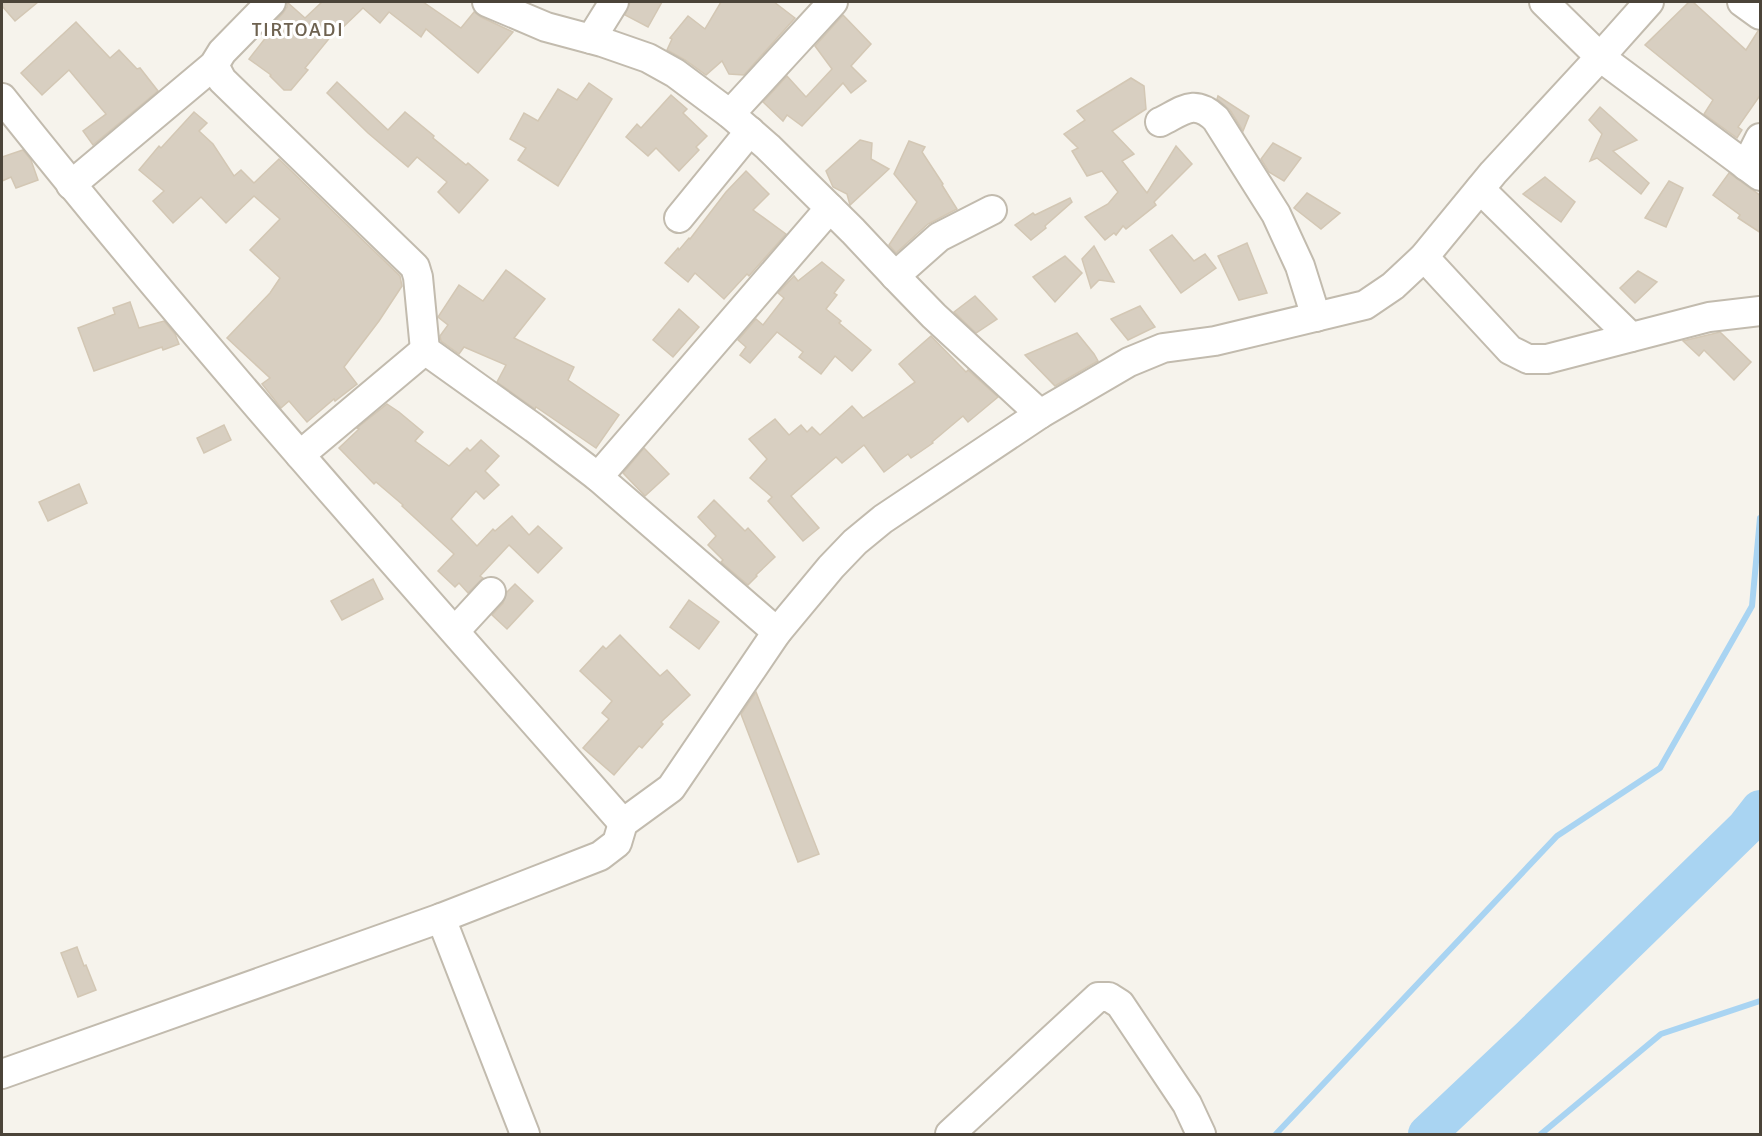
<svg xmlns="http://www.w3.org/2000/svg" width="1762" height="1136" viewBox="0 0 1762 1136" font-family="Signika,sans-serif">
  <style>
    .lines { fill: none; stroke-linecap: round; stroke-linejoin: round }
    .stream { stroke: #a9d4f2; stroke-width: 6 }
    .river { stroke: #a9d4f2; stroke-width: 38 }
    .building { fill: #d8cfc1; stroke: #d3c7b4; stroke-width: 1.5 }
    .minor-casing { stroke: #c2bbae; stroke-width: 32 }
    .minor { stroke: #fff; stroke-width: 28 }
    .labels { text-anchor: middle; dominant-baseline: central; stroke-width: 6; stroke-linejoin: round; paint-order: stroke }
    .quarter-label { font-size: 20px; letter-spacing: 1.5px; fill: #6e6250; stroke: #fff }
  </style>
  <rect width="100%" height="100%" fill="#f6f3ec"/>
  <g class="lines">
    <g class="stream">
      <polyline points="1276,1134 1557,836 1660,768 1752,606 1760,518"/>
      <polyline points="1541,1134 1661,1034 1760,1001"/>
    </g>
    <polyline class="river" points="1427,1134 1530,1037 1746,827 1760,809"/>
  </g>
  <g class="building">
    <polygon points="2,2 38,2 15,21 2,6"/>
    <polygon points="287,2 305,18 322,2 423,2 461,28 474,12 481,17 513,32 478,73 426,29 421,37 389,12 380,23 363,8 338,32 336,30 305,68 308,70 291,90 284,90 270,76 271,75 249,59 274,27 272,25 283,13 287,7"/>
    <polygon points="630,2 662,2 648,27 625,15"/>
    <polygon points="721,2 774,2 795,18 744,75 729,74 722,61 706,75 685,60 667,50 672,39 670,38 688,16 705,29"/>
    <polygon points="1689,2 1693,2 1746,50 1758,31 1761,31 1761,94 1738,127 1742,130 1737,138 1704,114 1713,100 1645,45"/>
    <polygon points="843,15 871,44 851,66 866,81 851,93 843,83 802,126 787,115 783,121 763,102 787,76 806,97 832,69 815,46"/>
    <polygon points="76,22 110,58 119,50 137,69 140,68 158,91 93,145 83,131 106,114 69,70 42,95 21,73"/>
    <polygon points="1131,78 1144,86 1146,109 1112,131 1134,154 1122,161 1147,193 1176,146 1192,164 1154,202 1156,205 1126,229 1123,226 1116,235 1114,233 1105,240 1085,217 1108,204 1118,192 1102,171 1087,176 1072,151 1078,148 1064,134 1085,120 1077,111"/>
    <polygon points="337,82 388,130 405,112 434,136 433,138 466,165 468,163 488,180 459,213 438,192 447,182 417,157 408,167 368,133 327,93"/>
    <polygon points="589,83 612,99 558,186 518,160 526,148 510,139 524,113 538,121 558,89 577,100"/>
    <polygon points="671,95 687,109 683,113 707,136 696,147 699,150 679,171 656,148 648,156 626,137 637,124 641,128"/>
    <polygon points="1218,96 1249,116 1243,131 1230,110 1217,99"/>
    <polygon points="1600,107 1637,140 1613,151 1649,183 1641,194 1597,158 1590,161 1602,134 1589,120"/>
    <polygon points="194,112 207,123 199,131 213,144 234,176 241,170 254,183 279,159 400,276 402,286 379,321 344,367 357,384 335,401 334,399 307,422 289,401 281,408 262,384 270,378 227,338 270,293 280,278 250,250 280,219 254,196 226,223 201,197 173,223 153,201 164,191 139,170 159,146 161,148"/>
    <polygon points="860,140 872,143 871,159 889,169 850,205 847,194 833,187 826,171"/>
    <polygon points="909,141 925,147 922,152 943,184 942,185 957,209 928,224 896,253 889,245 917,202 894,174"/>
    <polygon points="1273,143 1301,158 1284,181 1269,172 1261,159"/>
    <polygon points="23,150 31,160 38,180 16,188 11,177 2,181 2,157"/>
    <polygon points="746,171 769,194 753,210 786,234 749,276 747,274 724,299 695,273 688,282 665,263 678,248 679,250 689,238 690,239 726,192"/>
    <polygon points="1729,173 1761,196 1761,233 1738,218 1740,215 1713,195"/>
    <polygon points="1545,177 1575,202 1561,222 1523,194"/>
    <polygon points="1669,181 1683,188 1666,227 1645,218"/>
    <polygon points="1307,193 1340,213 1321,229 1294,208"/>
    <polygon points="1070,198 1072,202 1045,226 1046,228 1031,240 1015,225 1033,213 1035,215"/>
    <polygon points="1172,235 1194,261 1205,254 1216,268 1181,293 1150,250"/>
    <polygon points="1247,243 1267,293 1239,300 1218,256"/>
    <polygon points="1094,246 1114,282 1099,280 1091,288 1082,259"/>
    <polygon points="1065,256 1082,273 1055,302 1033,277"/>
    <polygon points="822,262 844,280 834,293 837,295 826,309 841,321 839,323 871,350 852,371 835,356 821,374 799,357 803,352 777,332 750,363 740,355 746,347 738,340 756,319 763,325 784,298 778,293 794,276 798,281"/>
    <polygon points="506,270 545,299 514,338 574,367 568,380 619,415 596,448 536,407 535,409 497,382 506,365 464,347 459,354 441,341 440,336 448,325 438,317 459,285 483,301"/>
    <polygon points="1638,271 1657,282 1635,303 1620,288"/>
    <polygon points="975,296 997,319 976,333 954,312"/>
    <polygon points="130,302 139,328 164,321 175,334 179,344 163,350 162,347 94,371 78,328 115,314 113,308"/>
    <polygon points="1140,306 1155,327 1128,340 1111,319"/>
    <polygon points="679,309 699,327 673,357 653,340"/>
    <polygon points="1720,332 1751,362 1734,380 1704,350 1699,356 1683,341"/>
    <polygon points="1077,333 1094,354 1098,361 1055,386 1025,355"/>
    <polygon points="931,336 966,372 968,370 998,397 968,422 963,416 932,442 933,443 911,458 908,454 884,472 864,445 842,463 836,457 791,496 819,528 803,541 768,501 772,497 750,478 767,459 749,439 775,419 789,435 801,425 807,432 812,427 820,435 852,406 863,418 915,382 899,364"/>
    <polygon points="387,404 399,412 423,432 415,441 449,466 467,448 470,451 481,440 499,456 485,471 499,485 484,499 476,491 451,519 477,546 493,529 495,531 512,516 529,535 538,526 562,548 538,573 509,545 480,576 483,578 468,593 459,583 455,587 438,571 454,554 402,506 403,505 376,482 374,484 339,448 359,429 357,428"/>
    <polygon points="224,425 231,440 204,453 197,438"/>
    <polygon points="644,448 669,474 645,496 623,473"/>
    <polygon points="79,484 87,503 48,521 39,502"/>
    <polygon points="714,500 745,531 748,528 775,557 756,575 757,576 748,585 721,562 723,560 708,545 716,536 698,517"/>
    <polygon points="373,579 383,599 342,620 331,601"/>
    <polygon points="515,584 533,601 507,629 492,615 503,603 507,592"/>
    <polygon points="689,600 719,622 699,649 670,627"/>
    <polygon points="620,635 660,676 667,670 690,695 661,722 663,724 642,748 639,746 614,775 583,748 609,719 602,713 612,701 580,671 603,646 606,649"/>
    <polygon points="756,692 819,854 798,862 741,714"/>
    <polygon points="77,947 84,966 86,965 96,990 78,997 61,953"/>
  </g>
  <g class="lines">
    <defs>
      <g id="minor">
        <polyline points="487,2 546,27 602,42 648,58 675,73 730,114 768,147 853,231 900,281 934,316 1040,414"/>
        <polyline points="1544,2 1600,57 1760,176"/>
        <polyline points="1742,2 1760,15"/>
        <polyline points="591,39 614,2"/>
        <polyline points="214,65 222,80 415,267 418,277 425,350 534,428 598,477 777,632"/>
        <path d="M2 98C200 347 413 584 623 823"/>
        <polyline points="730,114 833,2"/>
        <path d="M1160 122C1183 111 1194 98 1216 119L1276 214 1300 266 1316 317"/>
        <polyline points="1746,166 1760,138"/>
        <polyline points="71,185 214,65 222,52 271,2"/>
        <polyline points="1480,189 1631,337"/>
        <polyline points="679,218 750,131"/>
        <polyline points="1424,257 1510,350 1528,359 1547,359 1709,317 1760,311"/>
        <polyline points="895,276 939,237 992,210"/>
        <polyline points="300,455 425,350"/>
        <polyline points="598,477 830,208"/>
        <polyline points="455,631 491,592"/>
        <polyline points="441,918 525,1134"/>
        <polyline points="2,1074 441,918 600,856 617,843 623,823 671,788 777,632 831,567 855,542 883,519 1040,414 1129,362 1163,348 1215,341 1365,305 1393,286 1424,257 1493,173 1600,57 1649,2"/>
        <polyline points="950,1134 1098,997 1109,997 1120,1004 1187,1104 1201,1134"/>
      </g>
    </defs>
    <use href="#minor" class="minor-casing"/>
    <use href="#minor" class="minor"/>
  </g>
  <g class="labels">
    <g class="quarter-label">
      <text x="298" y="29">TIRTOADI</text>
    </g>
  </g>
  <rect width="1762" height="1136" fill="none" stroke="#4b4439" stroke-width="6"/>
</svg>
